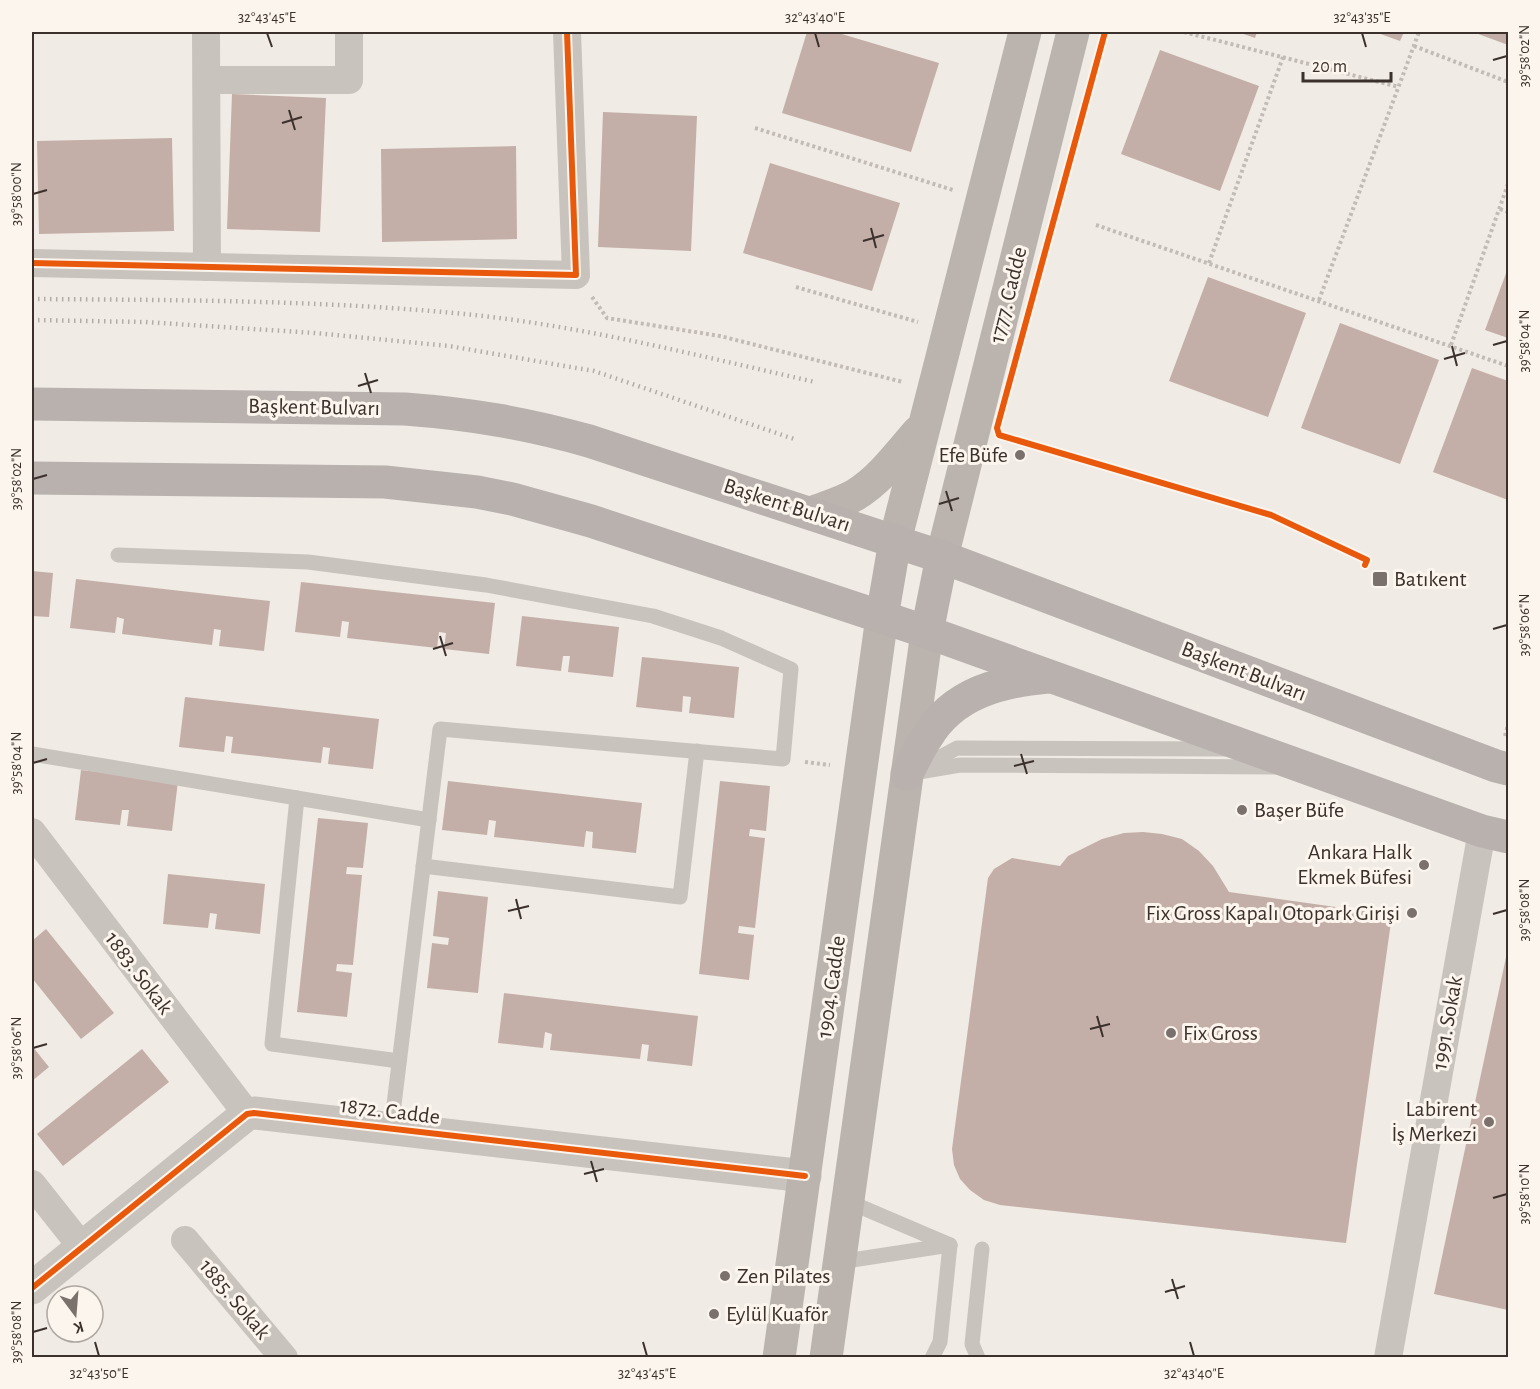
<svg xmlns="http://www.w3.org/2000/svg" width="1540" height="1389" viewBox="0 0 1540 1389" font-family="'Alegreya Sans',sans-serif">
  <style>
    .building { fill: #c3afa7 }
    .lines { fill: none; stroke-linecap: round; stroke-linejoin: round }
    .path { stroke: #c2bbb6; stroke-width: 4; stroke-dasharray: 3 3; stroke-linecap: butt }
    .service { stroke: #c9c3be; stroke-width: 15 }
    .minor { stroke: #c9c3be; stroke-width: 28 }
    .tertiary { stroke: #c9c3be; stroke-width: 33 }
    .secondary { stroke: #bab3ae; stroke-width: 33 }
    .primary { stroke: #b8b1ad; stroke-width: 33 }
    .rail { stroke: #b1aca8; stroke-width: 4.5; stroke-dasharray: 1.5 4.5; stroke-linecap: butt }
    .cycleway-casing { stroke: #fbf5ee; stroke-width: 10 }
    .cycleway { stroke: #e8590c; stroke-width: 6 }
    .ticks { fill: none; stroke: #3b302b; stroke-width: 2 }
    .poi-dot { fill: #7a716c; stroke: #fbf5ee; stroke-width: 2 }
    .labels { text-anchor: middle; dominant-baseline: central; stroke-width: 6; stroke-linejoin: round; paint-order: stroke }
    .street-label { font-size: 22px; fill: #3b302b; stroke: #fbf5ee }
    .poi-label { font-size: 22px; fill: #3b302b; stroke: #fbf5ee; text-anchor: start }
    .neatline { fill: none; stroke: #3b302b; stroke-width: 2 }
    .ticks-label { font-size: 15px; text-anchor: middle; fill: #3b302b }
  </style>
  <rect width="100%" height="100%" fill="#f0ebe5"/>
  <g class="building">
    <polygon points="807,32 835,32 939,63 911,152 782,113"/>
    <polygon points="1238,32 1257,32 1255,38"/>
    <polygon points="1375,32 1404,32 1400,41"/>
    <polygon points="1473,32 1508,32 1508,45"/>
    <polygon points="1160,50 1259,86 1220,191 1121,154"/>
    <polygon points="232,94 326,98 320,232 227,229"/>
    <polygon points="603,112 697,116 691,251 598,247"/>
    <polygon points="172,138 174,231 39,234 37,141"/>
    <polygon points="516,146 517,239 382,242 381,149"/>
    <polygon points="770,163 900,203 872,291 743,253"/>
    <polygon points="1508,268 1508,338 1485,330"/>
    <polygon points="1208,277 1306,313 1268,417 1169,381"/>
    <polygon points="1340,323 1439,360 1400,464 1301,428"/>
    <polygon points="1472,368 1508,381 1508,500 1433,472"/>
    <polygon points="32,571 53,573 49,617 32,616"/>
    <polygon points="76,579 270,601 264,651 219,646 221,630 214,629 212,645 122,634 124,619 117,617 115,633 70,628"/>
    <polygon points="301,582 495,603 489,654 444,649 446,633 439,632 437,648 347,638 349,622 342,621 340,637 295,632"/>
    <polygon points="522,616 619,627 613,677 568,672 570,656 563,656 561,671 516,666"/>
    <polygon points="642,657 739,667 734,718 689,713 691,697 683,696 682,712 636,707"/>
    <polygon points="185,697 379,719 373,769 328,764 330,748 323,747 321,763 231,753 233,737 226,736 224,752 179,747"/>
    <polygon points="81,770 178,781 172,831 127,826 129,810 122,810 120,825 75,820"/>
    <polygon points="448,781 642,803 636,853 592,848 593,832 586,831 584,847 494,837 496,821 489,820 487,835 442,830"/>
    <polygon points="720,781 770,786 766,831 750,829 749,836 765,838 755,928 739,926 738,933 754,935 749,980 699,974"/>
    <polygon points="318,818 368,823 363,868 347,867 346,874 362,875 353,965 337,964 336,971 352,973 347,1017 297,1012"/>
    <polygon points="1143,832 1162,834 1182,839 1199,851 1213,866 1229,892 1392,915 1346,1243 1000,1205 984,1200 970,1190 960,1179 954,1165 952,1149 988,878 994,869 1012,858 1060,866 1068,856 1102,839 1124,833"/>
    <polygon points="168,874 265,884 260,934 215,929 217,914 210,913 208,928 163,924"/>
    <polygon points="438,891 488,897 478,993 427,988 432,943 448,945 449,938 433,936"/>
    <polygon points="46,929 114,1013 81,1039 32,978 32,941"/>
    <polygon points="1508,948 1508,1310 1434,1294"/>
    <polygon points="504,993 698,1016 692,1066 647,1061 649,1045 642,1044 640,1059 550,1050 552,1034 545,1032 543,1048 498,1043"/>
    <polygon points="32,1046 49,1067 32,1081"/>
    <polygon points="142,1049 169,1082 63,1166 37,1134"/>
  </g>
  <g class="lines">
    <g class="path">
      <polyline points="1184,32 1399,87"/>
      <polyline points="1414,46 1508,82"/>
      <polyline points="755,128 953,190"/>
      <polyline points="1500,209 1508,212"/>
      <polyline points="1096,225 1508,366"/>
      <polyline points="1209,263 1283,57"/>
      <polyline points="796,287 918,322"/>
      <polyline points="592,297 607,318 720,336 903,382"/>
      <polyline points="1319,300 1419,32"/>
      <polyline points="1451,345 1508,184"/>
      <polyline points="1505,736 1508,725"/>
      <polyline points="805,762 830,765"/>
    </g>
    <g class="service">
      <polyline points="118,555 308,562 486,585 653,616 721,638 791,669 783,759 440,729 391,1129"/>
      <polyline points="32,754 429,820"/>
      <polyline points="920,768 957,748 1225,749"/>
      <polyline points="907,774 960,765 1275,767"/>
      <polyline points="297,798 272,1044 399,1061"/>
      <polyline points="423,866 680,897 697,751"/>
      <polyline points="847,1201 950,1245"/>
      <polyline points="839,1262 950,1245"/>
      <polyline points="932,1358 940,1342 950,1245"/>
      <polyline points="978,1358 972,1344 982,1249"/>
    </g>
    <g class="minor">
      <polyline points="206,32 207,267"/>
      <polyline points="207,80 349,80 349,32"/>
      <polyline points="32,263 576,275 567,32"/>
      <polyline points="32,832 247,1114"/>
      <polyline points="32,1184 82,1247"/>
      <polyline points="185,1240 284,1358"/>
      <polyline points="1388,1358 1482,831"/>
    </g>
    <polyline class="tertiary" points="32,1288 247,1114 254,1113 805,1176"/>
    <g class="secondary">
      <path d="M811 513C826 507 841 503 855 495 880 480 899 454 918 432"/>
      <polyline points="895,541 1025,32"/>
      <polyline points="942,557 1073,32"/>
      <polyline points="779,1358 882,617"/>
      <polyline points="826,1358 927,632"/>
    </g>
    <g class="primary">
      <path d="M32 404 405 409C471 414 525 423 589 441L942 557 1496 766 1508 769"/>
      <polyline points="32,478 385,482 477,492 512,499 591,521 927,632 1482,831 1508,837"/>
      <polyline points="882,617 895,541"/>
      <polyline points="927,632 942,557"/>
      <path d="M907 774C913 762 919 749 927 737 953 693 1001 681 1048 677"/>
    </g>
    <g class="rail">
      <path d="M32 299C172 300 314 300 454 313 576 324 695 355 815 382"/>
      <polyline points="32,320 145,322 315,333 449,346 594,371 797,440"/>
    </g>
    <defs>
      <g id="cycleway">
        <polyline points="1105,32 997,428 999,435 1271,515 1367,560 1365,565"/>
        <polyline points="32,263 576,275 567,32"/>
        <polyline points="32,1288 247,1114 254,1113 805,1176"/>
      </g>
    </defs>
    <use href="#cycleway" class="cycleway-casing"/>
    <use href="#cycleway" class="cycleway"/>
  </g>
  <path class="ticks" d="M267 33 272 47M815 33 819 47M1362 33 1366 47M1493 60 1507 56M289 110 295 130M282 123 302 117M33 194 47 190M871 228 876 248M863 241 884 235M1493 345 1507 341M1452 346 1457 366M1444 359 1465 353M365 373 371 393M358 386 378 380M33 479 47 475M946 491 952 511M939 504 959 498M1493 629 1507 625M440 636 446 656M433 649 453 643M1021 754 1027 774M33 763 47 759M1014 766 1034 761M516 899 521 919M508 911 529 906M1493 914 1507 910M1097 1016 1103 1037M1090 1029 1110 1024M33 1048 47 1044M591 1161 597 1182M584 1174 604 1169M1493 1198 1507 1194M1172 1279 1178 1299M1165 1292 1185 1286M33 1332 47 1328M95 1342 99 1356M643 1342 647 1356M1190 1342 1194 1356"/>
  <g class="poi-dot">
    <circle cx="1020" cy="455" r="6"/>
    <rect x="1372" y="571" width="16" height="16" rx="3"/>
    <circle cx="1242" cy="810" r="6"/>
    <circle cx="1424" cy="865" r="6"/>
    <circle cx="1412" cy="913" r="6"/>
    <circle cx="1171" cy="1033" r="6"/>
    <circle cx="1489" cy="1122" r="6"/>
    <circle cx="725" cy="1276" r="6"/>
    <circle cx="714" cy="1314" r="6"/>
  </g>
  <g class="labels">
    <g class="street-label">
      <text transform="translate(1008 295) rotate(-76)">1777. Cadde</text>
      <text transform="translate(314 407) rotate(1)">Başkent Bulvarı</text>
      <text transform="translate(787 505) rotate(18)">Başkent Bulvarı</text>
      <text transform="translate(1244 671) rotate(21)">Başkent Bulvarı</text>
      <text transform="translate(139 973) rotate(53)">1883. Sokak</text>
      <text transform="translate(831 987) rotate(-82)">1904. Cadde</text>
      <text transform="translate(1447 1023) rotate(-80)">1991. Sokak</text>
      <text transform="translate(390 1111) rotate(7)">1872. Cadde</text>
      <text transform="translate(235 1299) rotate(50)">1885. Sokak</text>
    </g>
    <g class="poi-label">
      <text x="1008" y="455" text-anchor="end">Efe Büfe</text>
      <text x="1394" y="579">Batıkent</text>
      <text x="1254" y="810">Başer Büfe</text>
      <text x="1412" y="852" text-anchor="end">Ankara Halk<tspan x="1412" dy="25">Ekmek Büfesi</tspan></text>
      <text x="1400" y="913" text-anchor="end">Fix Gross Kapalı Otopark Girişi</text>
      <text x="1183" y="1033">Fix Gross</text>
      <text x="1477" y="1109" text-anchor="end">Labirent<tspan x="1477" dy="25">İş Merkezi</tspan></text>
      <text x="737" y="1276">Zen Pilates</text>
      <text x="726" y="1314">Eylül Kuaför</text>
    </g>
  </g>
  <rect width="1540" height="1389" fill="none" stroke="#fbf5ee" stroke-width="66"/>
  <g transform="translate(75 1314) rotate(164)"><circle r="28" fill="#fbf5ee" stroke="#aea6a0" stroke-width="1.5"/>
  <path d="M0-4.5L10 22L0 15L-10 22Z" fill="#7a716c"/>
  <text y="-9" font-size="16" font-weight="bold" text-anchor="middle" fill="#3b302b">K</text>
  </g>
  <path d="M1303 72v9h88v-9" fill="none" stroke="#3b302b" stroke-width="3"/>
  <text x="1312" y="72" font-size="18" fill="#3b302b" stroke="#fbf5ee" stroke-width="4.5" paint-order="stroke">20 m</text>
  <rect x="33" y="33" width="1474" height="1323" class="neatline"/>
  <g class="ticks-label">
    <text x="267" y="22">32°43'45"E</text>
    <text x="815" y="22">32°43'40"E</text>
    <text x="1362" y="22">32°43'35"E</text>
    <text transform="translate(1524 56) rotate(-90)" y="5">39°58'02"N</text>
    <text transform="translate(16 194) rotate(-90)" y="5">39°58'00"N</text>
    <text transform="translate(1524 341) rotate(-90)" y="5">39°58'04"N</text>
    <text transform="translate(16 479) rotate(-90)" y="5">39°58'02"N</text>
    <text transform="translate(1524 625) rotate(-90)" y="5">39°58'06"N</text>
    <text transform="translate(16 763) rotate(-90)" y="5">39°58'04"N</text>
    <text transform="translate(1524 910) rotate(-90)" y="5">39°58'08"N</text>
    <text transform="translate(16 1048) rotate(-90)" y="5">39°58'06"N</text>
    <text transform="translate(1524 1194) rotate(-90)" y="5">39°58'10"N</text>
    <text transform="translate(16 1332) rotate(-90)" y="5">39°58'08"N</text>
    <text x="99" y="1378">32°43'50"E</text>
    <text x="647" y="1378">32°43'45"E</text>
    <text x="1194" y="1378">32°43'40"E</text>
  </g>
</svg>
